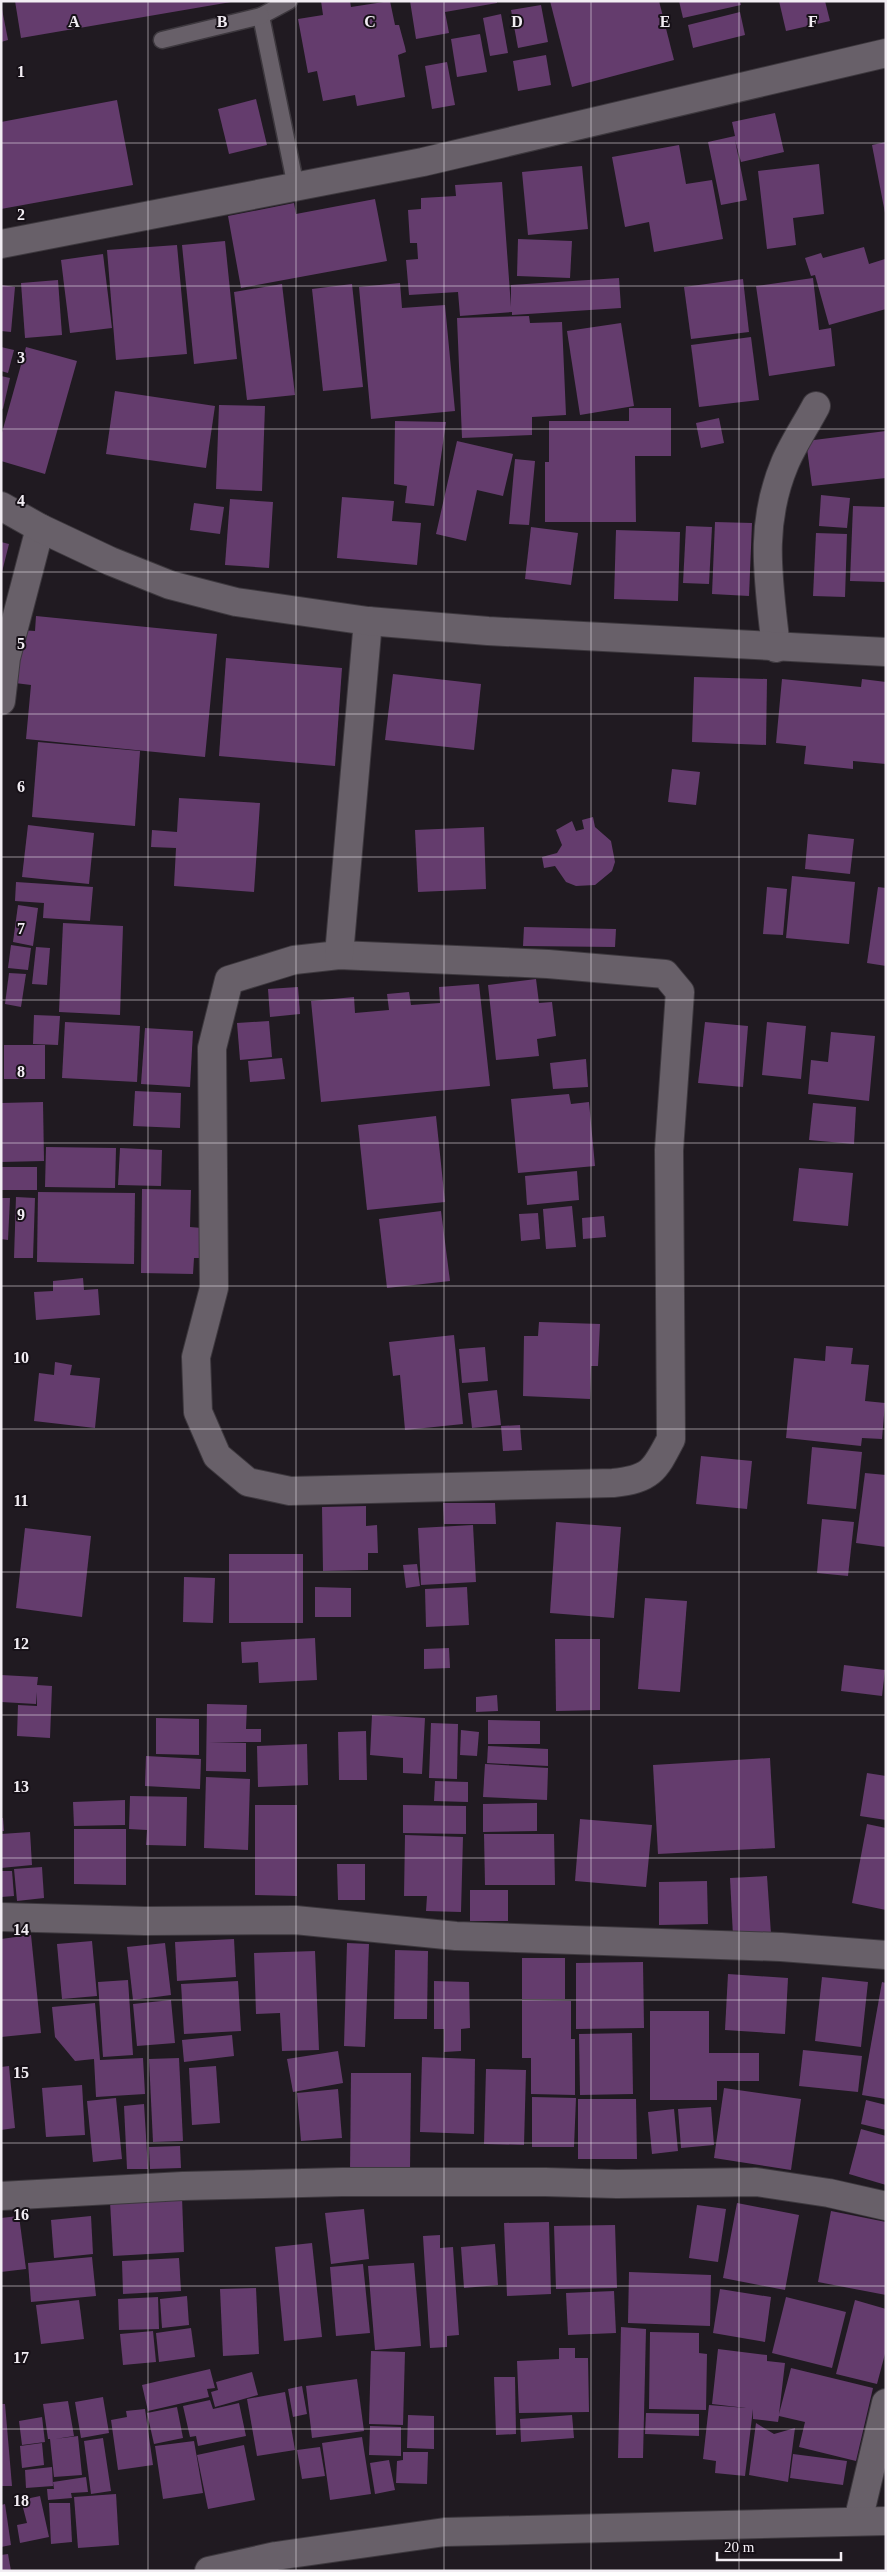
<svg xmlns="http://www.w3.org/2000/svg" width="887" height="2572" viewBox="0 0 887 2572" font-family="'Times New Roman',serif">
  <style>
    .building { fill: #643c6d }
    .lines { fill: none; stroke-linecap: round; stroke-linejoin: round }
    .service-casing { stroke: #3d383e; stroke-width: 19 }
    .minor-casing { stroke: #3d383e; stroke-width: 30 }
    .tertiary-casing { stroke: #3d383e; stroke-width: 30 }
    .service { stroke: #686069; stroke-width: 16 }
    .minor { stroke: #686069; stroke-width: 28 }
    .tertiary { stroke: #686069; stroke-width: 28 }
    .grid { fill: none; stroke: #f2edf3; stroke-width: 1; stroke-opacity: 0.55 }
    .grid-label { font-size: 16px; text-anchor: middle; font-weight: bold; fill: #f2edf3; stroke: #171118; stroke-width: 4; stroke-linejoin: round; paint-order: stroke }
  </style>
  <rect width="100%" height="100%" fill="#201a21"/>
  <g class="building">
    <polygon points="15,1 231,1 231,2 21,38"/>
    <polygon points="321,1 350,1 351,7 390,1 395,25 399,25 405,47 406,52 398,55 405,97 357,106 355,95 323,101 317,71 308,73 298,19 323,15"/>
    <polygon points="410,1 497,1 497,3 445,12 449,33 416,39"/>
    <polygon points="550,1 659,1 674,60 572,87"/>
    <polygon points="679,1 740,1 741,5 683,18"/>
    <polygon points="779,1 825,1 830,21 786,31"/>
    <polygon points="1,4 8,40 1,42"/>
    <polygon points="541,5 548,42 518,48 511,10"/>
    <polygon points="740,12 745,35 693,48 688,25"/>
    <polygon points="501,14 508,53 490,56 483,18"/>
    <polygon points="480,34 487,72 457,77 451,39"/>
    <polygon points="546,55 551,85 518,91 513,61"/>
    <polygon points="447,62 455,105 432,109 425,66"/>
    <polygon points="256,99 267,145 229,154 218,109"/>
    <polygon points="117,100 133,185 1,209 1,122"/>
    <polygon points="775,113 784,152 741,162 735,140 747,200 721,205 708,142 735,136 732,122"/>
    <polygon points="886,142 886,212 885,213 872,145"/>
    <polygon points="679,145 686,184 712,180 723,239 654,252 649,222 625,227 612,157"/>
    <polygon points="819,164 824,214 793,218 796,245 767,249 758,171"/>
    <polygon points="582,166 588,229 528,235 522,172"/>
    <polygon points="502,182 511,307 511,285 619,278 621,308 512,315 512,312 460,316 458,292 409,295 406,260 418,259 417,243 410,243 408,210 421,209 421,198 456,196 455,185"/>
    <polygon points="375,199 387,261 241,288 228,216 294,203 296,214"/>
    <polygon points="518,239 572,241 570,278 517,276"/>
    <polygon points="225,241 237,359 194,364 182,245"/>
    <polygon points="177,245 187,354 116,360 107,250"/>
    <polygon points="864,247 869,264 885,259 886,309 829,325 815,275 811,276 805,258 821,253 823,258"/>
    <polygon points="103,254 112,328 70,333 61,260"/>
    <polygon points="813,278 819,330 831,328 835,366 769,376 756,286"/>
    <polygon points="743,279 749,332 691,339 684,287"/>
    <polygon points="58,280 62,335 25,338 21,283"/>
    <polygon points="400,283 402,308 445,305 455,411 371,419 359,287"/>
    <polygon points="282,284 295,395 247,400 234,292"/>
    <polygon points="352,284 363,387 323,391 312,289"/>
    <polygon points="1,285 15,287 11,332 1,331"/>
    <polygon points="529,316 530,323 562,322 566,415 532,417 532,435 462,438 457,318"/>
    <polygon points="621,323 634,406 580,415 567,331"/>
    <polygon points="751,337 759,400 699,407 691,345"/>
    <polygon points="1,347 14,350 8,373 1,371"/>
    <polygon points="26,347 77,361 45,474 1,461 1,436"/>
    <polygon points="1,376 10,378 3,409 1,408"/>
    <polygon points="115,391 215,406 206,468 106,454"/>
    <polygon points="219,405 265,406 262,491 216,489"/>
    <polygon points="629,408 671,408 671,456 635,456 636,522 545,522 545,462 549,462 549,421 629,421"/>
    <polygon points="719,418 724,443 701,448 696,423"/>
    <polygon points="395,421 446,422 434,506 405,503 407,486 394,484"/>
    <polygon points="886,431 886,478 812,486 806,441"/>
    <polygon points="457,441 513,454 503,496 477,490 466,541 436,534"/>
    <polygon points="515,459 535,461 529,525 509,524"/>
    <polygon points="821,495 850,498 847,528 819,526"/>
    <polygon points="342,497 394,501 392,521 421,523 417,565 337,558"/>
    <polygon points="230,499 273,502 269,568 225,565"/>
    <polygon points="194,503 224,507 220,534 190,530"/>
    <polygon points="853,506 886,507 886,582 850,581"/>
    <polygon points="715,522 752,523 749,596 712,594"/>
    <polygon points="686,526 712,527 709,584 683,583"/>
    <polygon points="531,527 578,533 571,585 525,579"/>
    <polygon points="616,530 680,532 678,601 614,599"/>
    <polygon points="816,533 847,534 845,597 813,596"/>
    <polygon points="1,542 9,544 2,572 1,572"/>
    <polygon points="36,616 217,634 205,757 26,739 31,685 15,683 20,630 35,631"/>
    <polygon points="226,658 342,668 335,766 219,756"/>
    <polygon points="393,674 481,684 474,750 385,740"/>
    <polygon points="694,677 767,679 766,745 692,742"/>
    <polygon points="782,679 861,687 862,679 886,682 886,764 853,761 853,769 804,764 806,746 776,743"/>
    <polygon points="38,742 140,751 135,826 32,817"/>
    <polygon points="672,769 700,772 696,805 668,802"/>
    <polygon points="179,798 260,803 254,892 174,886 176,848 151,847 152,830 177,832"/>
    <polygon points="593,817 595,827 611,841 615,862 612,871 595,885 576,886 566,882 555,866 544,868 542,857 557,853 562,845 556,830 572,821 576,831 584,829 582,820"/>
    <polygon points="28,825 94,833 89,884 22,877"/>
    <polygon points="484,827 486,889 418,892 415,830"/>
    <polygon points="808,834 854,839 850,874 805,869"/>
    <polygon points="792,876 855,882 849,944 786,938"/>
    <polygon points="16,882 93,887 90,921 43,918 44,903 15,901"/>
    <polygon points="767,887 787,889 783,935 763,934"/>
    <polygon points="878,887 886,888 886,966 867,963"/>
    <polygon points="18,905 38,908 33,946 13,942"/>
    <polygon points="63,923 123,926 120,1015 59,1012"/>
    <polygon points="524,927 616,929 615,947 523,946"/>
    <polygon points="11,945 31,948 28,970 8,968"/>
    <polygon points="36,947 50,948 47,985 32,984"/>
    <polygon points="9,973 26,974 21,1007 5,1004"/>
    <polygon points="536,979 539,1003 552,1002 556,1036 537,1039 539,1056 496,1060 488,985"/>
    <polygon points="479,984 490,1086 321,1102 311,1001 354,997 355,1013 389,1010 387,994 409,992 411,1005 440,1003 439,987"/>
    <polygon points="298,987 300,1014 270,1017 268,989"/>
    <polygon points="34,1015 60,1016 58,1045 33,1044"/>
    <polygon points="269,1021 272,1057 240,1060 237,1023"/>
    <polygon points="65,1022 140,1026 137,1082 62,1078"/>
    <polygon points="705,1022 748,1026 743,1087 698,1083"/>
    <polygon points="767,1022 806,1026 801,1079 762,1075"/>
    <polygon points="145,1028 193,1031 190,1087 141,1084"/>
    <polygon points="831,1032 875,1036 869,1101 808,1094 811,1060 828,1062"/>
    <rect x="4" y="1045" width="41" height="34"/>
    <polygon points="282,1058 285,1079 250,1082 248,1061"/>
    <polygon points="586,1059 588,1087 553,1089 550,1063"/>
    <polygon points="135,1091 181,1093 180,1128 133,1126"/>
    <polygon points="569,1094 571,1104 589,1102 595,1166 518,1173 511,1099"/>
    <polygon points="43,1102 44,1161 1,1162 1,1103"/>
    <polygon points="813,1103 856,1107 854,1144 809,1140"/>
    <polygon points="436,1116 445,1202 367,1210 358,1125"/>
    <polygon points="46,1147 116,1148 115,1188 45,1187"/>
    <polygon points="120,1148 162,1150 161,1186 118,1185"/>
    <rect x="1" y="1167" width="36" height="23"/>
    <polygon points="799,1168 853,1173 848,1226 793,1221"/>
    <polygon points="577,1171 579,1200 527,1205 525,1176"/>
    <polygon points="142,1189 191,1190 190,1227 202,1228 201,1258 194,1258 193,1274 141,1273"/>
    <polygon points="38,1192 135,1193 134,1264 37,1262"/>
    <polygon points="16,1197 35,1198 33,1258 14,1258"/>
    <polygon points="1,1198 10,1198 8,1240 1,1239"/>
    <polygon points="572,1206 576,1247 546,1249 543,1209"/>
    <polygon points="441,1211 450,1281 387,1288 379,1219"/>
    <polygon points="538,1213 540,1239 521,1241 519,1214"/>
    <polygon points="604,1216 606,1237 583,1239 582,1218"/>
    <polygon points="83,1278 84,1290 98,1289 100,1315 36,1320 34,1292 53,1291 53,1281"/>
    <polygon points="539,1322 600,1324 598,1366 591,1366 590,1399 523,1396 524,1336 538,1336"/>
    <polygon points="454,1335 463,1424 405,1430 400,1375 393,1376 389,1342"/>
    <polygon points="826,1346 853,1348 851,1364 869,1365 865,1401 885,1403 882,1439 862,1438 861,1446 786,1438 794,1358 825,1361"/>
    <polygon points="485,1347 488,1381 462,1383 459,1349"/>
    <polygon points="55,1362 72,1365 70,1375 100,1378 95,1428 34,1421 39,1373 54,1375"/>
    <polygon points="497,1390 501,1425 472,1428 468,1393"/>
    <polygon points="520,1425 522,1450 503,1451 501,1426"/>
    <polygon points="812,1447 862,1452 856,1509 807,1504"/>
    <polygon points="701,1456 752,1461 747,1509 696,1504"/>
    <polygon points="865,1473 886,1475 886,1547 856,1543"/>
    <polygon points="443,1503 495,1503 496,1524 444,1524"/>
    <polygon points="366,1506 366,1526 377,1525 378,1553 368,1553 368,1570 323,1571 322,1507"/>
    <polygon points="822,1519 854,1522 848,1576 817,1573"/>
    <polygon points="556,1522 621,1527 614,1618 550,1613"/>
    <polygon points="473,1525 476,1582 421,1585 418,1528"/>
    <polygon points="25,1528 91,1536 82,1617 16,1608"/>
    <rect x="229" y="1554" width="74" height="69"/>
    <polygon points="417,1564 420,1586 406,1588 403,1565"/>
    <polygon points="184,1577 215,1578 213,1623 183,1622"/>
    <polygon points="315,1587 351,1588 351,1617 315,1617"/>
    <polygon points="467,1587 469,1625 426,1627 425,1589"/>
    <polygon points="645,1598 687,1601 680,1692 638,1689"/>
    <polygon points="315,1638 317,1680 259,1683 258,1662 242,1663 241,1642"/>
    <polygon points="555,1639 600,1639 600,1710 556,1711"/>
    <polygon points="449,1648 450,1668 424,1669 424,1649"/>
    <polygon points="844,1665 885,1670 882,1696 841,1691"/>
    <polygon points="1,1675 38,1677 37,1685 52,1686 50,1738 17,1736 18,1705 37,1706 37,1692 36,1704 1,1702"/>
    <polygon points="497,1695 498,1711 476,1712 476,1697"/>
    <polygon points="207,1704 247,1705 246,1729 261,1729 261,1742 209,1742 246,1743 246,1772 206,1771"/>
    <polygon points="372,1715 425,1718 422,1774 403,1773 403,1758 370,1755"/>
    <polygon points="156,1718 199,1719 199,1755 156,1754"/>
    <polygon points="488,1720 540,1721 540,1744 488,1744"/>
    <polygon points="431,1723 458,1724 457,1779 429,1778"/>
    <polygon points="461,1730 479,1732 477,1756 460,1755"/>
    <polygon points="366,1731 367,1780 339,1780 338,1732"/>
    <polygon points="307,1744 308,1785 258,1787 257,1746"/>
    <polygon points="488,1746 548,1749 548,1766 487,1763"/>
    <polygon points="146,1756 201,1759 200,1789 145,1786"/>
    <polygon points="770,1758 775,1848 658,1854 653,1765"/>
    <polygon points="485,1764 548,1768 547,1800 483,1797"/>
    <polygon points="867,1773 886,1776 886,1820 860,1816"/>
    <polygon points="206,1777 250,1779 248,1850 204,1848"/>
    <polygon points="435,1781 468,1782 468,1802 434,1801"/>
    <polygon points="130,1796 187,1797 186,1846 146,1845 147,1830 129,1829"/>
    <polygon points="125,1800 125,1825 74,1826 73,1802"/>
    <polygon points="537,1803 537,1831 483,1832 483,1804"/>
    <polygon points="255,1805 297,1805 297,1896 255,1895"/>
    <polygon points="403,1805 466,1806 466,1834 403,1833"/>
    <polygon points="1,1818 3,1818 4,1831 1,1831"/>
    <polygon points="580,1819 652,1825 646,1887 575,1881"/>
    <polygon points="867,1824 886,1828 886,1910 852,1903"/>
    <polygon points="74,1829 126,1829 126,1885 74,1884"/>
    <polygon points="30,1832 32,1865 1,1868 1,1834"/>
    <polygon points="484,1834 554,1834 555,1885 485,1885"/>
    <polygon points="405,1835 463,1837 461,1912 426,1911 427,1896 404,1896"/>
    <polygon points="337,1864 365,1864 365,1900 338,1900"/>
    <polygon points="42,1867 44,1898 17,1901 14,1869"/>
    <polygon points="1,1871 12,1871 14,1896 1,1897"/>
    <polygon points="767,1876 771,1934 733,1936 730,1878"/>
    <polygon points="707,1881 708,1924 659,1925 659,1882"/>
    <rect x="470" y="1890" width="38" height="31"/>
    <polygon points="31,1935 41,2033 1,2037 1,1939"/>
    <polygon points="234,1939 236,1977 177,1981 175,1942"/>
    <polygon points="92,1941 97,1996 62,1999 57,1944"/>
    <polygon points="165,1943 171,1995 133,2000 127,1947"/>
    <polygon points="347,1943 369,1944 365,2047 344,2046"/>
    <polygon points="395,1950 428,1951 427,2019 394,2019"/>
    <polygon points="315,1951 319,2050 282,2051 280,2013 256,2014 254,1953"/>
    <rect x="522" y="1958" width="43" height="41"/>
    <polygon points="643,1962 644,2028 576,2029 576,1963"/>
    <polygon points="728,1974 788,1978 785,2034 725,2030"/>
    <polygon points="822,1977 868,1982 861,2047 815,2041"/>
    <polygon points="128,1980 133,2055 103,2057 98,1982"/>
    <polygon points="238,1981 241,2031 184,2034 181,1984"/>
    <polygon points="434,1981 469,1982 470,2028 461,2029 461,2051 444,2052 444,2029 434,2029"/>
    <polygon points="882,1982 886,1983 886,2099 862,2095"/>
    <polygon points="171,2000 175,2043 137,2046 133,2004"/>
    <polygon points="522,2000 571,2001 571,2039 575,2039 575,2095 531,2094 531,2058 522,2058"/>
    <polygon points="95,2003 100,2060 143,2058 145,2094 96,2097 94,2059 75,2061 55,2037 52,2007"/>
    <polygon points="650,2011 709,2011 709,2053 759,2053 759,2081 717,2081 717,2100 650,2100"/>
    <polygon points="632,2033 633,2094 580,2095 579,2034"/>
    <polygon points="232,2035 234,2056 184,2062 182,2040"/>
    <polygon points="803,2050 862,2056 858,2092 799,2086"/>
    <polygon points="338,2051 343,2083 293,2092 287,2059"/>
    <polygon points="422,2057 475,2059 474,2134 420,2132"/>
    <polygon points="179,2058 183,2141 153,2142 149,2059"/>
    <polygon points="9,2066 15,2128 1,2130 1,2067"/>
    <polygon points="216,2066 220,2123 192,2125 189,2068"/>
    <polygon points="486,2069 526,2070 524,2145 484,2144"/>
    <polygon points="351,2073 411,2073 410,2172 350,2172"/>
    <polygon points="82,2085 85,2135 46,2137 42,2088"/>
    <polygon points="724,2088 801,2099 791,2170 714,2158"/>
    <polygon points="338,2089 342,2138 301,2141 297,2093"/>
    <polygon points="532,2097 576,2098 574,2147 532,2147"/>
    <polygon points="116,2098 122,2159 93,2162 87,2101"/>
    <polygon points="578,2099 636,2099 637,2159 578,2159"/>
    <polygon points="866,2100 886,2105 886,2130 861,2124"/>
    <polygon points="144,2104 148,2169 127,2169 124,2106"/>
    <polygon points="711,2107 714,2145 681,2148 678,2109"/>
    <polygon points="674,2109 678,2151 652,2154 648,2112"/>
    <polygon points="861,2129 886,2136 886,2185 849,2174"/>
    <polygon points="180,2146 181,2168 150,2169 149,2147"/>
    <polygon points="182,2197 184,2252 113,2256 110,2201"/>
    <polygon points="737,2203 799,2215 785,2290 723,2278"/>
    <polygon points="697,2205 726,2209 718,2262 689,2258"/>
    <polygon points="364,2209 369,2259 331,2264 325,2213"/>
    <polygon points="831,2211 886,2222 886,2295 818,2282"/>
    <polygon points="19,2216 26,2269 1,2272 1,2218"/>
    <polygon points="91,2216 93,2254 54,2258 51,2220"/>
    <polygon points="549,2222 551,2294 507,2296 504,2223"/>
    <polygon points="615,2225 617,2288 556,2289 554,2226"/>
    <polygon points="440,2235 440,2248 453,2247 459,2335 447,2336 447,2347 430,2348 423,2236"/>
    <polygon points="312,2243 322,2337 284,2341 275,2247"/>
    <polygon points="495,2244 498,2285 464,2288 461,2247"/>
    <polygon points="92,2257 96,2296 31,2302 28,2263"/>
    <polygon points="179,2258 181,2291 123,2294 122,2261"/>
    <polygon points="414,2263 421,2346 375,2350 368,2266"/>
    <polygon points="363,2264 370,2333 336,2336 330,2267"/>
    <polygon points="629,2272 711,2275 710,2326 628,2323"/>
    <polygon points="256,2288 259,2354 223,2356 220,2289"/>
    <polygon points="720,2289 771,2297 765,2342 713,2333"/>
    <polygon points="614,2291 616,2333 568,2335 566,2293"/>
    <polygon points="187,2296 189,2325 162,2328 160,2299"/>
    <polygon points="158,2297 159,2329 119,2330 118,2299"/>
    <polygon points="786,2297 846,2312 832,2368 772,2353"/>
    <polygon points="79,2300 84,2339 41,2344 36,2305"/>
    <polygon points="855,2300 886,2309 886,2350 877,2384 836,2374"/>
    <polygon points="621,2327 646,2329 643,2458 618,2458"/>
    <polygon points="191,2328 195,2357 159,2362 156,2333"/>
    <polygon points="153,2331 156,2362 123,2365 120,2334"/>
    <polygon points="650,2332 699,2333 699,2353 707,2354 706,2410 649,2409"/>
    <polygon points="559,2348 575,2348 575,2358 588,2358 589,2412 519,2413 517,2361 559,2359"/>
    <polygon points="718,2349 767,2355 767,2361 785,2363 779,2414 791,2368 873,2388 856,2461 799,2447 805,2422 779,2416 778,2422 753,2419 753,2409 745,2476 715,2473 716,2461 703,2459 709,2405 746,2408 712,2404"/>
    <polygon points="371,2351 405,2352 403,2425 369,2424"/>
    <polygon points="210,2369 215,2388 207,2389 209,2397 148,2411 142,2385"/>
    <polygon points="252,2372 258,2395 215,2407 211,2392 218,2390 216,2382"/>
    <polygon points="494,2377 515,2377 516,2434 496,2435"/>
    <polygon points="357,2379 364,2431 312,2438 306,2386"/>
    <polygon points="302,2386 307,2414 293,2417 288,2389"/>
    <polygon points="285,2392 295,2450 257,2456 247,2399"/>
    <polygon points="103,2397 109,2433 81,2438 75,2402"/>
    <polygon points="210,2400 213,2409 239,2403 246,2436 198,2446 196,2436 190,2437 183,2406"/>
    <polygon points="68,2401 74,2436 55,2439 78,2436 82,2475 54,2477 50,2439 48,2439 43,2404"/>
    <polygon points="1,2404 5,2404 12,2486 1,2486"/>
    <polygon points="177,2407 183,2438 154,2444 147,2413"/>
    <polygon points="145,2409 153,2465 118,2470 111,2420 127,2417 126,2411"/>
    <polygon points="646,2413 699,2414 699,2436 645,2434"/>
    <polygon points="408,2415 434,2416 434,2449 407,2448"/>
    <polygon points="572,2415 574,2438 521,2442 520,2419"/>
    <polygon points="42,2417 45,2442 22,2445 19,2421"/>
    <polygon points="756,2423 774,2434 795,2428 788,2482 749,2475"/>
    <polygon points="370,2426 401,2427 401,2456 369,2455"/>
    <polygon points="362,2437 371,2494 330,2500 322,2443"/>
    <polygon points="103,2438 111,2491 91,2494 84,2441"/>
    <polygon points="194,2441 203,2493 163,2499 155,2446"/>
    <polygon points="42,2443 44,2465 22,2468 20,2446"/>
    <polygon points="244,2445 255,2500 208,2509 197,2455"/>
    <polygon points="320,2447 325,2476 302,2479 297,2450"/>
    <polygon points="403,2452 428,2452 427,2484 396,2483 397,2461 403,2460"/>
    <polygon points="793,2454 847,2461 843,2485 790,2478"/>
    <polygon points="389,2460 395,2490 375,2494 370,2463"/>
    <polygon points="52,2467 53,2486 26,2488 25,2470"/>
    <polygon points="86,2477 88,2492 71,2493 72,2498 48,2500 47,2489 54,2489 53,2482"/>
    <polygon points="116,2494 119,2545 78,2548 74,2497"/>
    <polygon points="40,2496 49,2537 20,2543 17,2525 27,2523 21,2500"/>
    <polygon points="49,2503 70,2503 72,2542 51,2544"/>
    <polygon points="5,2504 11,2545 1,2547 1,2505"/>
    <polygon points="8,2554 11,2571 1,2571 1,2555"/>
  </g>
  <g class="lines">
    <defs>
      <g id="service">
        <polyline points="289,1 261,16 296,187"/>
        <polyline points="162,40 261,16"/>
      </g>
      <g id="minor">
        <polyline points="1,244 423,162 886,53"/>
        <path d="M776 648C769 582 758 527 785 463 793 444 806 425 816 406"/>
        <polyline points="1,701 6,658 40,528"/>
        <path d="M339 955 548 964 665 974 680 992 669 1150 671 1439C655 1470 651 1479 613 1483L290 1491 248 1482 217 1456 198 1412 196 1357 214 1288 212 1048 229 980 294 960Z"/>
        <polyline points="339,955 368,621"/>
        <polyline points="1,1917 145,1921 295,1920 456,1936 781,1947 886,1955"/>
        <polyline points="1,2196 183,2186 342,2182 545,2182 617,2184 756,2182 829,2193 886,2206"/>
        <polyline points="858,2521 886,2403"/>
        <polyline points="209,2571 276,2556 445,2532 886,2521"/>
      </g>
      <polyline id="tertiary" points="1,506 40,528 110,561 170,585 236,602 368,621 488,631 886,652"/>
    </defs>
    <use href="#service" class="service-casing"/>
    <use href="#minor" class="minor-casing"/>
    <use href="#tertiary" class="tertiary-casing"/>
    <use href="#service" class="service"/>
    <use href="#minor" class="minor"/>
    <use href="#tertiary" class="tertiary"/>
  </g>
  <path class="grid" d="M148 1V2571M296 1V2571M444 1V2571M591 1V2571M739 1V2571M1 143H886M1 286H886M1 429H886M1 572H886M1 714H886M1 857H886M1 1000H886M1 1143H886M1 1286H886M1 1429H886M1 1572H886M1 1715H886M1 1858H886M1 2000H886M1 2143H886M1 2286H886M1 2429H886"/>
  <g class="grid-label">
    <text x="74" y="27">A</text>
    <text x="222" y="27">B</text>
    <text x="370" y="27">C</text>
    <text x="517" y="27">D</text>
    <text x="665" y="27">E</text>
    <text x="813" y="27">F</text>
    <text x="21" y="77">1</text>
    <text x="21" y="220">2</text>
    <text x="21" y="363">3</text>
    <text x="21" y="506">4</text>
    <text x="21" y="649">5</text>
    <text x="21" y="792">6</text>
    <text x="21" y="934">7</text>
    <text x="21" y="1077">8</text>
    <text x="21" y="1220">9</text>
    <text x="21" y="1363">10</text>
    <text x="21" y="1506">11</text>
    <text x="21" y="1649">12</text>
    <text x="21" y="1792">13</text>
    <text x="21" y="1935">14</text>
    <text x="21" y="2078">15</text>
    <text x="21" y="2220">16</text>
    <text x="21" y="2363">17</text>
    <text x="21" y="2506">18</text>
  </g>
  <rect width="887" height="2572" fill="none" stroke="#f2edf3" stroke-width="5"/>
  <path d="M717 2552v8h124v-8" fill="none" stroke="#f2edf3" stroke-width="2.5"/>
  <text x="724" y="2552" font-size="15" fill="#f2edf3" stroke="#171118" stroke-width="4" paint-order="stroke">20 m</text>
</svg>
